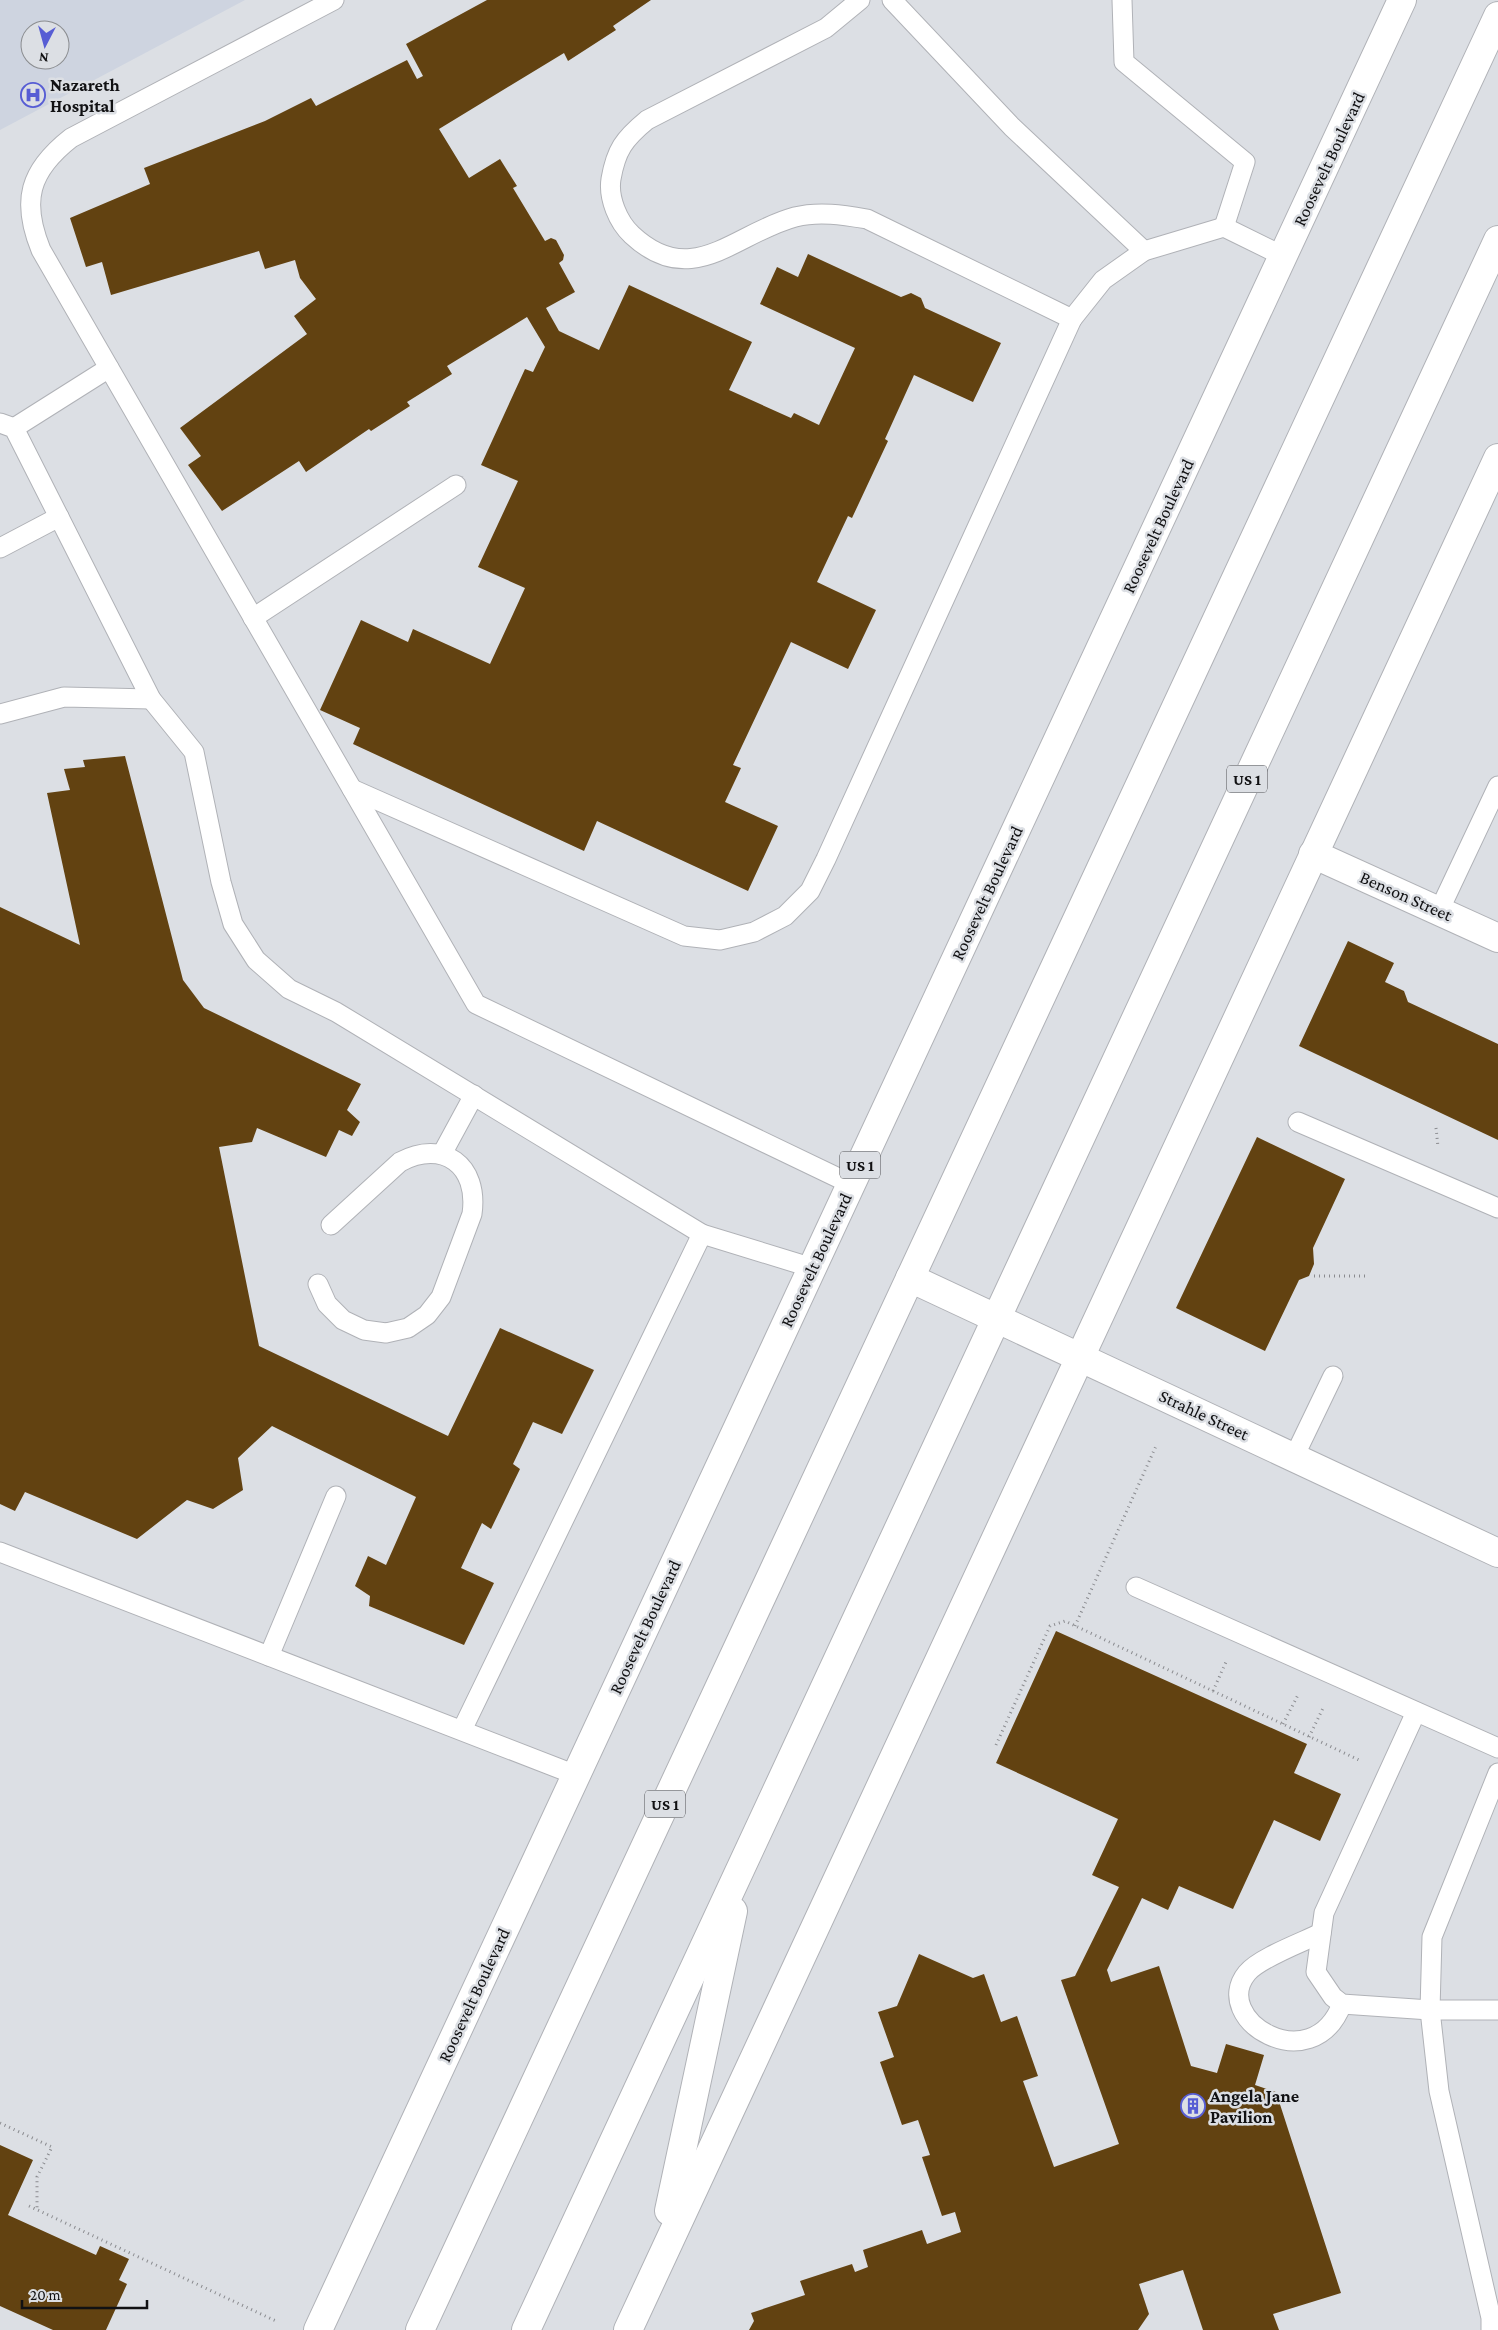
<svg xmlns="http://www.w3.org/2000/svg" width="1498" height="2330" viewBox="0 0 1498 2330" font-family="'Crimson Pro',serif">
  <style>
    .built { fill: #ced4e0; fill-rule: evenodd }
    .building { fill: #624211 }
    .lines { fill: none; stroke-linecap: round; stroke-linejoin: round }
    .lane-casing { stroke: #b0b2b7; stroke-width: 21 }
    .street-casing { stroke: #b0b2b7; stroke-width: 30 }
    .highway-casing { stroke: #b0b2b7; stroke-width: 30 }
    .path { stroke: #8a8b8f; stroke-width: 3; stroke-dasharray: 1 4; stroke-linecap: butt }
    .lane { stroke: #fff; stroke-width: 19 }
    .street { stroke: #fff; stroke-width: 28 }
    .highway { stroke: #fff; stroke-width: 28 }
    .labels { text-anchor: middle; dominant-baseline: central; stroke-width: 5; stroke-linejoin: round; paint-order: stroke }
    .shield { fill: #dcdfe4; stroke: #4e4f52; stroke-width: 1 }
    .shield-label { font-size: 16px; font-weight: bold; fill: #111113 }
    .poi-label { font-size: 18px; font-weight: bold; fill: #111113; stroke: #dcdfe4; text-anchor: start }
    .street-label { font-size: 18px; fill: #111113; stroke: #dcdfe4 }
  </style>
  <rect width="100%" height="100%" fill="#dcdfe4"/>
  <path class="built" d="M0 0H245L0 130ZM30 30H60V60H30Z"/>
  <g class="building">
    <polygon points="487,0 651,0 613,26 616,30 568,61 564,53 439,129 469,178 500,159 517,186 513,188 545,241 551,238 556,240 564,255 563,260 559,263 575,292 546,308 559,331 599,350 629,285 752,342 729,390 791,418 794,413 819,425 855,348 760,304 777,267 798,277 808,254 901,297 911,293 921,298 925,308 1001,343 973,402 914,375 885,439 888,441 852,518 848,516 817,582 876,610 848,669 791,642 733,765 741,768 725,802 778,826 748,891 597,821 584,851 353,744 360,728 320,710 361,620 408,642 413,629 490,664 525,588 478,567 518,481 481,465 525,369 533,372 545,347 527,317 447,366 452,374 407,402 410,406 371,431 369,429 306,472 299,461 222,511 188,465 201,456 180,428 307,334 294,316 316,299 300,278 295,260 265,269 259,251 111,295 102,262 86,267 70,218 150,184 144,168 265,121 311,98 316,106 407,60 417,79 423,76 406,44"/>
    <polygon points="125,756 183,980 204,1008 361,1084 347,1110 360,1122 352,1136 339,1130 326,1157 257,1128 252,1142 219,1147 259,1346 448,1436 500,1328 594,1370 562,1434 533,1422 513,1464 520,1469 491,1529 482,1523 461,1568 494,1583 464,1645 369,1606 370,1596 355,1586 368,1556 386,1565 416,1497 272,1426 238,1458 243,1490 213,1509 187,1500 137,1539 25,1492 15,1511 0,1504 0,907 80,945 47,793 70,790 64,769 85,767 83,760"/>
    <polygon points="1348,941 1394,963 1385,982 1404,991 1408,1002 1498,1044 1498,1140 1299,1046"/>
    <polygon points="1257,1137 1345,1179 1313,1248 1314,1264 1309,1276 1299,1280 1265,1351 1176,1308"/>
    <polygon points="1056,1631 1307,1744 1294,1773 1341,1794 1320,1841 1274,1820 1233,1909 1179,1886 1168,1910 1142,1898 1107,1970 1111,1982 1159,1966 1191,2066 1217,2073 1226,2044 1264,2055 1255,2085 1276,2092 1341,2293 1273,2314 1279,2330 1203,2330 1183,2270 1139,2284 1149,2314 1138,2330 749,2330 754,2321 751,2313 805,2295 800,2281 852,2264 855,2272 868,2267 863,2250 922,2230 927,2244 961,2232 955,2212 942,2216 922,2157 930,2155 918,2120 902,2125 880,2062 894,2057 878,2012 897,2006 919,1954 973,1978 984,1974 1001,2022 1017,2016 1038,2076 1023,2081 1054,2167 1119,2144 1061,1980 1075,1976 1119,1887 1092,1875 1118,1819 996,1763"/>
    <polygon points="0,2145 33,2160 8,2215 96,2255 100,2246 129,2259 119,2280 127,2284 106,2330 53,2330 0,2306"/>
  </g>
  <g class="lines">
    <defs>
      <g id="lane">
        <path d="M334 0 71 138C29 171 21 201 41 250L476 1004 851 1184"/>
        <path d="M860 0 826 28 647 120C624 139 616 150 611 179 608 198 618 222 632 235 692 291 735 233 795 217 819 211 843 215 867 219L1072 319 1103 280 1144 251 1224 227 1283 256"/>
        <polyline points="892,0 1012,127 1144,251"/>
        <polyline points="1122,0 1124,62 1245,162 1224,227"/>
        <polyline points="0,423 14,428 151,699 194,752 221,882 233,924 256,960 289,989 336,1012 702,1234 813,1268"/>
        <polyline points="14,428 109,368"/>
        <polyline points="0,548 59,517"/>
        <polyline points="253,618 456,485"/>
        <polyline points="0,714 64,697 151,699"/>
        <polyline points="352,789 684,936 720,940 754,932 785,916 810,891 826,859 1072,319"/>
        <polyline points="1439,911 1498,786"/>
        <polyline points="1298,1122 1498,1208"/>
        <polyline points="442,1154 474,1095"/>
        <path d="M318 1284 327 1304 343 1320 364 1330 386 1333 408 1328 427 1315 441 1297 472 1214C479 1165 443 1139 400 1162L331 1225"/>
        <polyline points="1294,1457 1333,1376"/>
        <polyline points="0,1552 576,1775"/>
        <polyline points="1136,1587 1498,1748"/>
        <polyline points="269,1656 336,1496"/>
        <polyline points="1416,1712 1324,1913 1316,1972 1333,1997 1342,2004 1430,2010 1498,2010"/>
        <polyline points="462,1730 702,1234"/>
        <path d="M1321 1933C1303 1942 1259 1958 1247 1973 1209 2019 1312 2082 1342 2004"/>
        <polyline points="1491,2330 1491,2318 1439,2091 1430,2010 1432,1937 1498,1773"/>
      </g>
      <g id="street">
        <polyline points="1313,854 1498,938"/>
        <polyline points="910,1278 1498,1553"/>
      </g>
      <g id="highway">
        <polyline points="669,2211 733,1911"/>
        <polyline points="318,2330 1402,0"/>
        <polyline points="420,2330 1498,16"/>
        <polyline points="526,2330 1498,240"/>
        <polyline points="628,2330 1498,458"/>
      </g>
    </defs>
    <use href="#lane" class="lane-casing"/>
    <use href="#street" class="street-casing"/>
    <use href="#highway" class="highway-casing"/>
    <g class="path">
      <polyline points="1436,1128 1438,1147"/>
      <polyline points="1314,1276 1369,1276"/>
      <polyline points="1075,1626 1156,1446"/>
      <polyline points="1213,1691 1226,1662"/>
      <polyline points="1283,1724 1299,1693"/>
      <polyline points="1309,1737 1324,1706"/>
      <polyline points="996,1745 1050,1626 1065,1621 1359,1760"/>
      <polyline points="0,2123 52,2147 37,2177 37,2209"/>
      <polyline points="29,2206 276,2321"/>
    </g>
    <use href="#lane" class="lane"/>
    <use href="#street" class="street"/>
    <use href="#highway" class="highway"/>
  </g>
  <defs>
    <symbol id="hospital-ring" viewBox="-11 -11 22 22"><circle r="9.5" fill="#dcdfe4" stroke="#575dd4" stroke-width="1.5"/><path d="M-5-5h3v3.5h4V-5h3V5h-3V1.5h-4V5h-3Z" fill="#575dd4"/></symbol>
    <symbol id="building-ring" viewBox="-11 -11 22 22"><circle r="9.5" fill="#dcdfe4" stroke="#575dd4" stroke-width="1.5"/><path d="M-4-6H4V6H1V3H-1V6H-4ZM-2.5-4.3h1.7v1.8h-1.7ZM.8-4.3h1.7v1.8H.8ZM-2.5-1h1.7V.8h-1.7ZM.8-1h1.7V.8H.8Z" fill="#575dd4"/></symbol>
  </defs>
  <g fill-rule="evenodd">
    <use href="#hospital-ring" x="19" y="81" width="28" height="28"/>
    <use href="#building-ring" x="1179" y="2092" width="28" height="28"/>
  </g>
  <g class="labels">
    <g class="shield">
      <rect x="1227" y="765.5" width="40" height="27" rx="4"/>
      <rect x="840" y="1151.5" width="40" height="27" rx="4"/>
      <rect x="645" y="1790.5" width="40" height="27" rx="4"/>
    </g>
    <g class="shield-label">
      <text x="1247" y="779">US 1</text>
      <text x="860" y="1165">US 1</text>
      <text x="665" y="1804">US 1</text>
    </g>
    <g class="poi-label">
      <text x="50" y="85">Nazareth<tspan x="50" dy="21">Hospital</tspan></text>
      <text x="1210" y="2096">Angela Jane<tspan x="1210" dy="21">Pavilion</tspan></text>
    </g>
    <g class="street-label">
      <text transform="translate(1329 159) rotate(-65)">Roosevelt Boulevard</text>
      <text transform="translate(1158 526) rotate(-65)">Roosevelt Boulevard</text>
      <text transform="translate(987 893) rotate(-65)">Roosevelt Boulevard</text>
      <text transform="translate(1406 896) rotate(24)">Benson Street</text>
      <text transform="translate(816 1260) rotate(-65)">Roosevelt Boulevard</text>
      <text transform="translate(1204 1415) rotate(25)">Strahle Street</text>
      <text transform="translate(645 1627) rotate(-65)">Roosevelt Boulevard</text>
      <text transform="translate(474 1995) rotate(-65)">Roosevelt Boulevard</text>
    </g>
  </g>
  <g transform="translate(45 45) rotate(186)"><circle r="24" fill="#dcdfe4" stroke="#8b8d90"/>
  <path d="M0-4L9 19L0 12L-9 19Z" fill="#575dd4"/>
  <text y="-8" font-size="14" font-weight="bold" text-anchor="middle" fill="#111113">N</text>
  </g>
  <path d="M22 2300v8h125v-8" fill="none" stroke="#111113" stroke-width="2.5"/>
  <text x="30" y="2300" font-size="15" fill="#111113" stroke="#dcdfe4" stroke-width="4" paint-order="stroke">20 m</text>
</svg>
